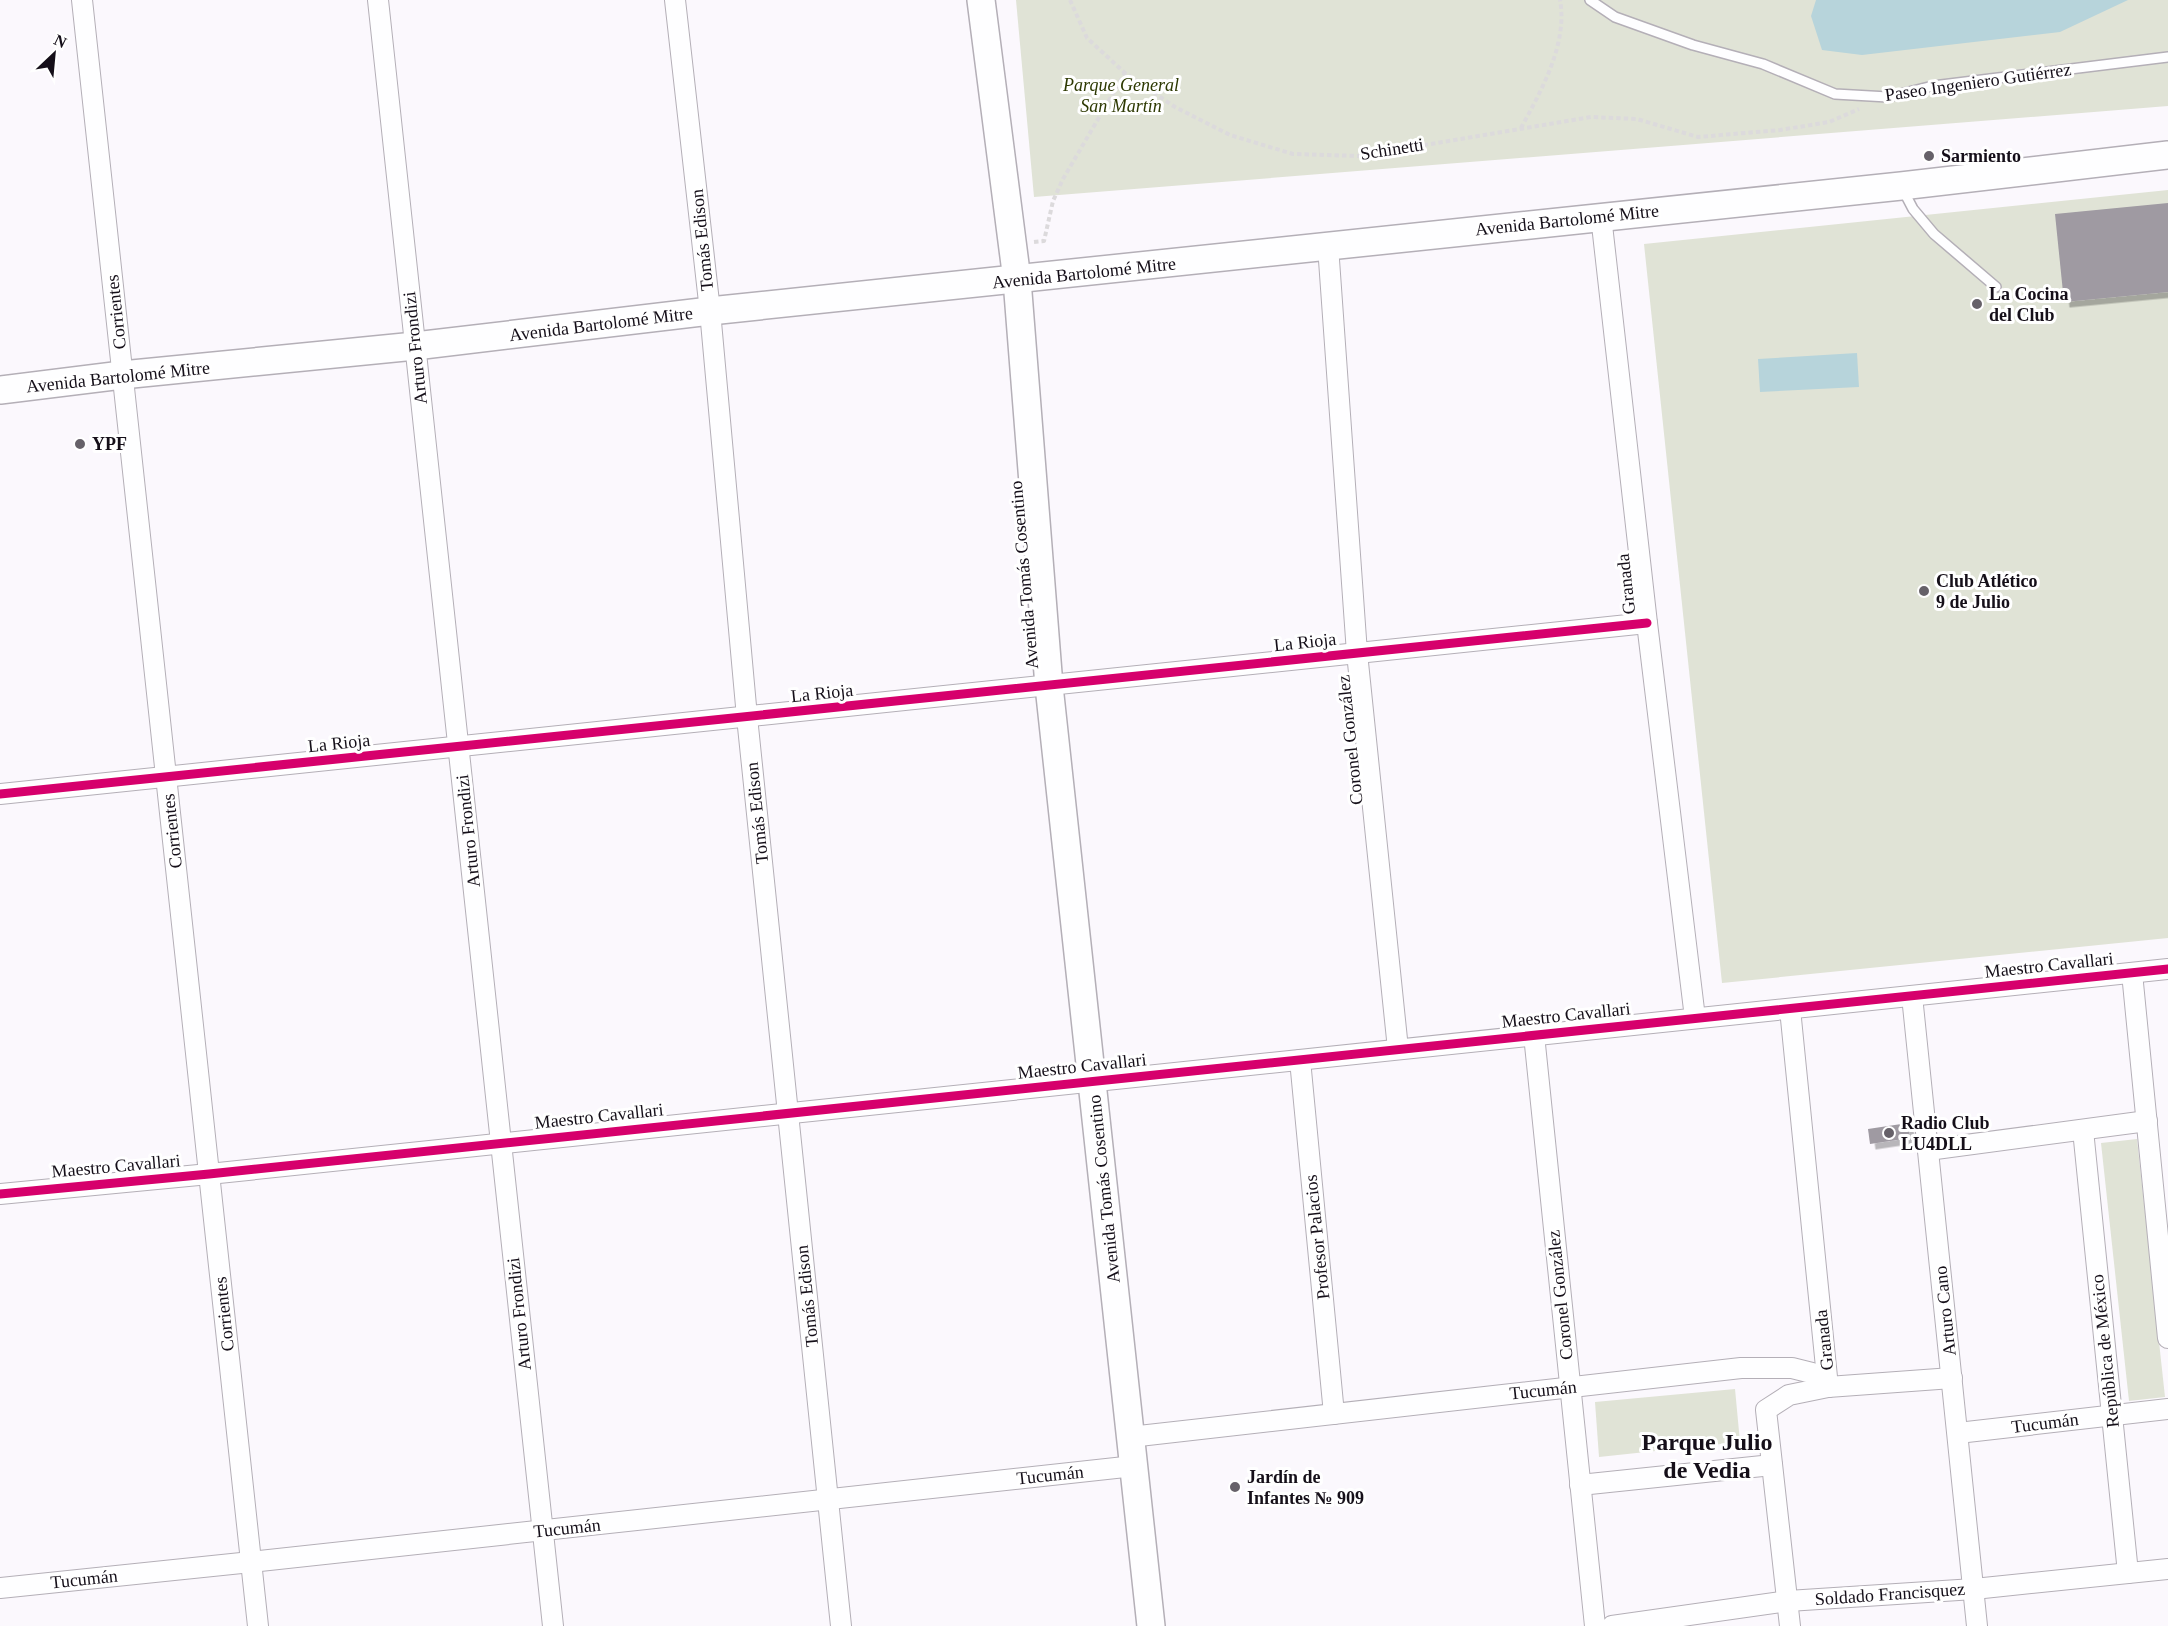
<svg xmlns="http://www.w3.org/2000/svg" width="2168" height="1626" viewBox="0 0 2168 1626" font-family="Georgia,serif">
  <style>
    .green { fill: #e0e3d6 }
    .water { fill: #b7d4db }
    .building { fill: #9f9aa2; filter: url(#shadow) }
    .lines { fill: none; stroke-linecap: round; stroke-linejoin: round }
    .lane-casing { stroke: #b4afb7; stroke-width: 12 }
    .street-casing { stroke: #b4afb7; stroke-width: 22 }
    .secondary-casing { stroke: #b4afb7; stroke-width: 30 }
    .path { stroke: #dcdadc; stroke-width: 4; stroke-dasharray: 4.5 3; stroke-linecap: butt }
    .lane { stroke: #fefeff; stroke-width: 9 }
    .street { stroke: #fefeff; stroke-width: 20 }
    .secondary { stroke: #fefeff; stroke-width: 27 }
    .cycleway-casing { stroke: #fff; stroke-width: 13 }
    .cycleway { stroke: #d6006c; stroke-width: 9 }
    .poi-dot { fill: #666169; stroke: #fff; stroke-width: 2 }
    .labels { text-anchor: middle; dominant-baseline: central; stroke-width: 6; stroke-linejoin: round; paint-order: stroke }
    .street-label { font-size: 18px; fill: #150f19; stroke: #fff }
    .park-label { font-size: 18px; font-style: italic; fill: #2d3902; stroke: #fff }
    .poi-label { font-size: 18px; font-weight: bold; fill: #150f19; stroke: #fff; text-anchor: start }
    .district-label { font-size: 24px; font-weight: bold; fill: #150f19; stroke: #fff }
  </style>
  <defs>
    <filter id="shadow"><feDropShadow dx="5.5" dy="5.5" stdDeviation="0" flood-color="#0004"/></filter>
  </defs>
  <rect width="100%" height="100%" fill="#fbf8fd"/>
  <g class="green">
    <polygon points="1016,0 2168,0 2168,106 1034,197"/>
    <polygon points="2168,190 2168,938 1722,983 1644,244"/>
    <polygon points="2137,1139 2165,1397 2129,1401 2101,1143"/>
    <polygon points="1735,1389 1740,1442 1599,1457 1595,1402"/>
  </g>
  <g class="water">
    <polygon points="1816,0 2128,0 2060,32 1862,55 1822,50 1811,16"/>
    <polygon points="1857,353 1859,387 1760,392 1758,359"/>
  </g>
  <g class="building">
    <polygon points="2168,203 2168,292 2064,302 2055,214"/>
    <polygon points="1908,1123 1910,1138 1870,1144 1868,1129"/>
  </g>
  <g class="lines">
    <defs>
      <g id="lane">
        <polyline points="1590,0 1615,17 1693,45 1763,64 1835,94 1888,97 1933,86 2168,57"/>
        <polyline points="1902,188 1913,209 1934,234 1996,287"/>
      </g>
      <g id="street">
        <polyline points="82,0 258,1626"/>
        <polyline points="378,0 553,1626"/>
        <polyline points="675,0 710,311 747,717 841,1626"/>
        <polyline points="1601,216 1647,623 1695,1018"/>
        <polyline points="1328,246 1357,653 1398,1049"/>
        <polyline points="0,794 1647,623"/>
        <polyline points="2132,973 2168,1338"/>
        <polyline points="1912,996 1977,1626"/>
        <polyline points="1790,1009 1828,1387"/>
        <polyline points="1534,1035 1595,1626"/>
        <polyline points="1300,1060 1334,1414"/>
        <polyline points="2083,1130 2128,1573"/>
        <polyline points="1928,1150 2147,1121"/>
        <polyline points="0,1194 209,1174 2168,969"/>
        <polyline points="1958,1433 2168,1409"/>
        <polyline points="1130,1437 1741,1368 1792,1368 1812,1373 1828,1387"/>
        <polyline points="1580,1485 1772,1465"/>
        <polyline points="0,1588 251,1562 1134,1466"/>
        <polyline points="1612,1626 1788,1601 1974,1589 2168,1569"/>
        <polyline points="1790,1626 1766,1410 1789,1395 1828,1387 1952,1378"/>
      </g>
      <g id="secondary">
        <polyline points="981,0 1017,280 1049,686 1151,1626"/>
        <polyline points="0,390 122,375 415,346 710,311 1901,186 2168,155"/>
      </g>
    </defs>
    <use href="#lane" class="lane-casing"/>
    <use href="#street" class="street-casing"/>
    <use href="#secondary" class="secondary-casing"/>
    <g class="path">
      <polyline points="1070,0 1087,38 1125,73"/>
      <path d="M1521 128C1541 91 1568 44 1560 0"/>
      <polyline points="1034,242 1044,241 1053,201 1063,179 1125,73 1175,107 1230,135 1293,154 1359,156 1591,117 1637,119 1698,137 1780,130 1829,122 1859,109"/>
    </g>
    <use href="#lane" class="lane"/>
    <use href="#street" class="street"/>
    <use href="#secondary" class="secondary"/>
    <defs>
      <g id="cycleway">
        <polyline points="0,794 1647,623"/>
        <polyline points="0,1194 209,1174 2168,969"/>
      </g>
    </defs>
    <use href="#cycleway" class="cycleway-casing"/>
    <use href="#cycleway" class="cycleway"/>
  </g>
  <g class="poi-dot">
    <circle cx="1929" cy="156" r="6"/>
    <circle cx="1977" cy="304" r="6"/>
    <circle cx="80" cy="444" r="6"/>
    <circle cx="1924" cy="591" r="6"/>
    <circle cx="1889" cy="1133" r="6"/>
    <circle cx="1235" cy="1487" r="6"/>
  </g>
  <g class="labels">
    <g class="street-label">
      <text transform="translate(1978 82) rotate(-8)">Paseo Ingeniero Gutiérrez</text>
      <text transform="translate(1392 149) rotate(-9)">Schinetti</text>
      <text transform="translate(1567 220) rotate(-6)">Avenida Bartolomé Mitre</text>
      <text transform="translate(702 240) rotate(-96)">Tomás Edison</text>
      <text transform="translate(1084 273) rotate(-6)">Avenida Bartolomé Mitre</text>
      <text transform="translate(116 312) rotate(-96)">Corrientes</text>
      <text transform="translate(601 324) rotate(-7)">Avenida Bartolomé Mitre</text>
      <text transform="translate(415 348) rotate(-96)">Arturo Frondizi</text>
      <text transform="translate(118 377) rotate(-6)">Avenida Bartolomé Mitre</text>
      <text transform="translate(1024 575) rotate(-95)">Avenida Tomás Cosentino</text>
      <text transform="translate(1626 584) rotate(-96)">Granada</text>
      <text transform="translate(1305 642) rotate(-6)">La Rioja</text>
      <text transform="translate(822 693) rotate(-6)">La Rioja</text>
      <text transform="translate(1350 740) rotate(-96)">Coronel González</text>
      <text transform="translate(339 743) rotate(-6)">La Rioja</text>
      <text transform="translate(757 813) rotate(-96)">Tomás Edison</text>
      <text transform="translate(172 831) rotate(-96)">Corrientes</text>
      <text transform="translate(468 831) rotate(-96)">Arturo Frondizi</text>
      <text transform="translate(2049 965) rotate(-6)">Maestro Cavallari</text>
      <text transform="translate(1566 1015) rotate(-6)">Maestro Cavallari</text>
      <text transform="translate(1082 1066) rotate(-6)">Maestro Cavallari</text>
      <text transform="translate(599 1116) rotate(-6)">Maestro Cavallari</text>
      <text transform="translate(116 1166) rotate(-5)">Maestro Cavallari</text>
      <text transform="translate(1104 1189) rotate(-96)">Avenida Tomás Cosentino</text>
      <text transform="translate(1317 1237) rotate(-96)">Profesor Palacios</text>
      <text transform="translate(1560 1295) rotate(-96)">Coronel González</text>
      <text transform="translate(807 1296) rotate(-96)">Tomás Edison</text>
      <text transform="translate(1945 1311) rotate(-96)">Arturo Cano</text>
      <text transform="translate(224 1314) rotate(-96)">Corrientes</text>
      <text transform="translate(519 1314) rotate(-96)">Arturo Frondizi</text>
      <text transform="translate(1824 1340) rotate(-96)">Granada</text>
      <text transform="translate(2105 1351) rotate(-96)">República de México</text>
      <text transform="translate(1543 1390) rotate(-6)">Tucumán</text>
      <text transform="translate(2045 1423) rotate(-7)">Tucumán</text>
      <text transform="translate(1050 1475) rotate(-6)">Tucumán</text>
      <text transform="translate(567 1528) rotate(-6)">Tucumán</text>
      <text transform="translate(84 1579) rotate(-6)">Tucumán</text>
      <text transform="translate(1890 1594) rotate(-4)">Soldado Francisquez</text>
    </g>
    <g class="park-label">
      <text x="1121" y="85">Parque General<tspan x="1121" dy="21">San Martín</tspan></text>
    </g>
    <g class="poi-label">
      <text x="1941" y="156">Sarmiento</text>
      <text x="1989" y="294">La Cocina<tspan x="1989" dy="21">del Club</tspan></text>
      <text x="92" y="444">YPF</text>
      <text x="1936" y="581">Club Atlético<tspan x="1936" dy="21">9 de Julio</tspan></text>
      <text x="1901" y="1123">Radio Club<tspan x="1901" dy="21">LU4DLL</tspan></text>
      <text x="1247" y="1477">Jardín de<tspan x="1247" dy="21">Infantes № 909</tspan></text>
    </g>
    <g class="district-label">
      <text x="1707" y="1442">Parque Julio<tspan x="1707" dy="28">de Vedia</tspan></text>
    </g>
  </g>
  <g transform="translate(54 54) rotate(26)" stroke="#ffffff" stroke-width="4.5" paint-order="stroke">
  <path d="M0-4.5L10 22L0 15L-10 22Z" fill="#150f19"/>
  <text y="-9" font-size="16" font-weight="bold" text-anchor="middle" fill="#150f19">N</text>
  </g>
</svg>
